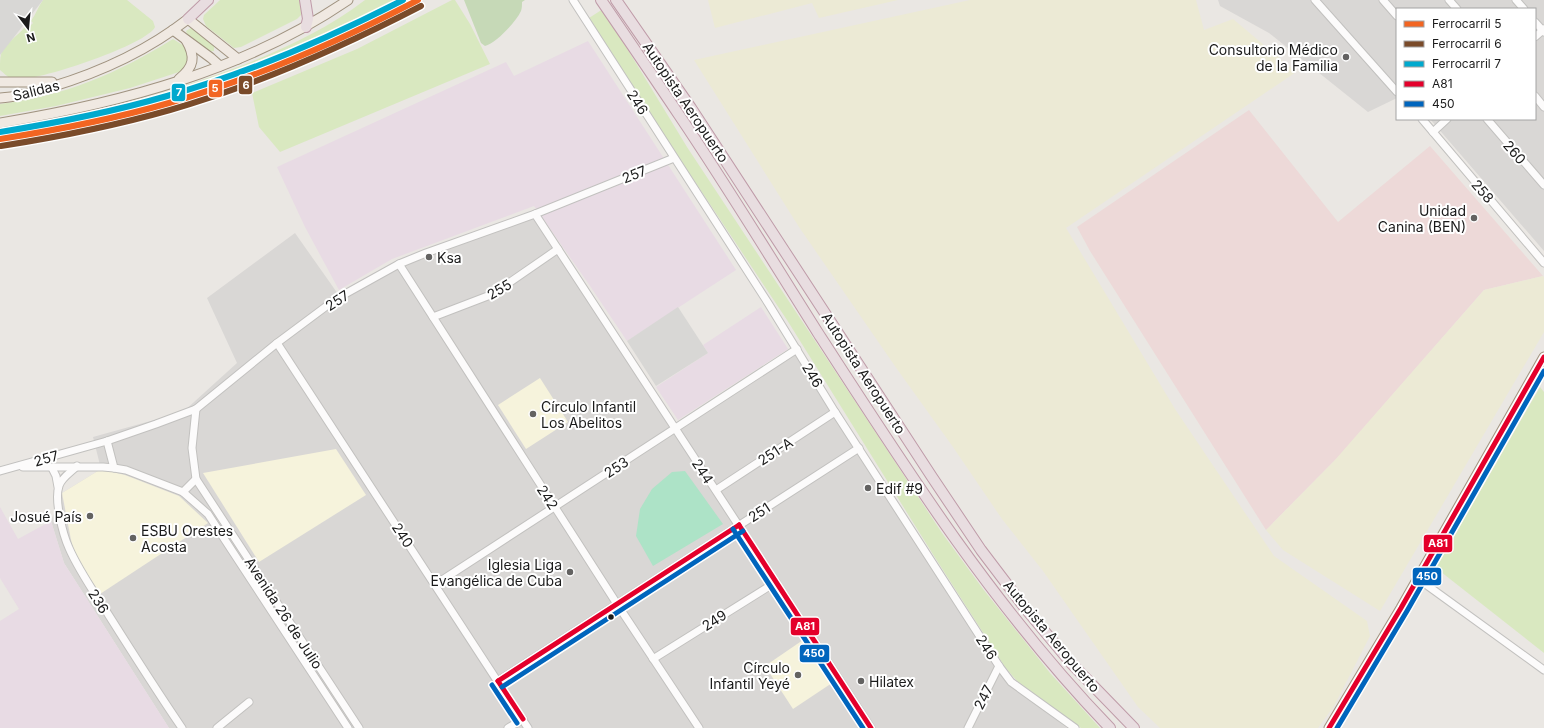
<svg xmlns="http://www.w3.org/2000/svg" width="1544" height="728" viewBox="0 0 1544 728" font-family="Inter,sans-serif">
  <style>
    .residential { fill: #d9d7d5 }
    .commercial { fill: #edd9d8 }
    .industrial { fill: #e8dbe4 }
    .education { fill: #f6f3dc }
    .farmland { fill: #ecead5 }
    .grass { fill: #d9e8c0 }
    .forest { fill: #c6d9b7 }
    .pitch { fill: #ade3c7 }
    .parking { fill: #d8d7d5 }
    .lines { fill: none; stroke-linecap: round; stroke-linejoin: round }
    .minor-casing { stroke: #c2c1bf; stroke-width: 9 }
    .major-casing { stroke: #a09380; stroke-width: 11 }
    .highway-casing { stroke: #bf9ba8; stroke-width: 12 }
    .minor { stroke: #fcfbfb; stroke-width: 7 }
    .major { stroke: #f0e9e2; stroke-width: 9 }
    .highway { stroke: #e8dde0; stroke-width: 10 }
    .bus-1-casing { stroke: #fff; stroke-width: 8 }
    .bus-2-casing { stroke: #fff; stroke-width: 8 }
    .bus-1 { stroke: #e4002b; stroke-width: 5 }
    .bus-2 { stroke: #0065bd; stroke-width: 5 }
    .rail-1-casing { stroke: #fff; stroke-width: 9 }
    .rail-2-casing { stroke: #fff; stroke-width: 9 }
    .rail-3-casing { stroke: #fff; stroke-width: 9 }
    .rail-1 { stroke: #f26522; stroke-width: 6 }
    .rail-2 { stroke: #7a4b2a; stroke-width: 6 }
    .rail-3 { stroke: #00a9ce; stroke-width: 6 }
    .poi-dot { fill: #636261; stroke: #fff; stroke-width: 1.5 }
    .bus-dot { fill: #1b1b1b; stroke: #fff; stroke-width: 1.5 }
    .labels { text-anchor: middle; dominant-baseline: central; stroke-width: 4; stroke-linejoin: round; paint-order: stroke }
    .poi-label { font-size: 14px; fill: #1b1b1b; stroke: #fff; text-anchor: end }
    .street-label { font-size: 14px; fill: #1b1b1b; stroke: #fff }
    .line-badge { stroke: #fff; stroke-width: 1.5 }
    .badge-label { font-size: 11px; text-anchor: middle; font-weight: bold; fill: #fff }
  </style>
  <rect width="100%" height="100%" fill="#eae7e3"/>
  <g class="residential">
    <polygon points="1218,0 1544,0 1544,251 1430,119 1535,119 1535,9 1397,9 1397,98 1368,112 1269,33 1220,6"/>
    <polygon points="533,213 679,430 797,354 1016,689 1067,728 169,728 64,563 51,521 62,493 101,469 93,437 183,412 237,363 207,298 295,233 338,294 397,261"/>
  </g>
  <polygon class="commercial" points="1249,110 1338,222 1430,146 1543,276 1484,290 1339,456 1266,530 1090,251 1077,227"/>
  <g class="industrial">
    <polygon points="588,41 736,270 627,341 588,283 534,206 392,259 339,290 305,227 277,167 506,62 514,76"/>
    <polygon points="761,307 788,349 678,420 656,387 708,353 703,345"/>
    <polygon points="0,507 18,539 51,521 64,563 169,728 0,728 0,621 19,609 0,578"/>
  </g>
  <g class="education">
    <polygon points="540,378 568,422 526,449 498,405"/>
    <polygon points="336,449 366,495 259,562 203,473"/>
    <polygon points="101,469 125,475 179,496 208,523 100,594 79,562 72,545 62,493"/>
    <polygon points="803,640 832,683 793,709 765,666"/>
  </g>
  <g class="farmland">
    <polygon points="708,0 898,0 819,18 812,3 715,28"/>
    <polygon points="970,0 1196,0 1204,30 1233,19 1296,72 1066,228 1175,409 1274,556 1367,621 1370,636 1334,706 1318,728 1160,728 1138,707 1043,571 1002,519 953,447 897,369 799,227 694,60"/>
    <polygon points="1543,276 1544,277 1544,332 1380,611 1283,550 1266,530 1335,460 1484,290"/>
  </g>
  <g class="grass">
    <path d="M43 0H127L153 21 155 27C147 45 31 84 13 79 8 78 4 73 0 70 0 65 0 58 1 54 6 42 18 36 25 27L28 28 33 23 31 21C36 14 38 7 43 0Z"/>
    <polygon points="220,0 299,0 302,9 301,15 297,19 241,47 234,48 206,26 203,19 204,15"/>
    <path d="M365 0H404C342 33 279 64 213 85 143 107 72 122 0 135V130C32 123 64 119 95 111 148 98 200 82 251 62 291 45 330 27 365 0Z"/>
    <polygon points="452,0 455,0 470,24 490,64 280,152 259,127 252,93 357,49"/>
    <polygon points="603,9 687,147 942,533 983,589 1050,673 1100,728 1081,728 1017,681 1005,667 934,556 787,320 628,81 589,18"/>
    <polygon points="191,28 214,45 214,51 208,52 188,36 186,31"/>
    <path d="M173 39 186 47 190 59 182 71 130 88 56 106 0 116V104C65 96 118 73 173 39Z"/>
    <polygon points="1540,387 1544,392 1544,653 1436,568"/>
  </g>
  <path class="forest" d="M464 0H525L522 2C522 5 522 8 521 11 516 22 496 43 485 46L481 43Z"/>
  <polygon class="pitch" points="685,471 723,524 653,566 636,536 640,509 652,489 672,472"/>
  <g class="parking">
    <polygon points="0,0 43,0 0,55"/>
    <polygon points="678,307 708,353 656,386 627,341"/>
  </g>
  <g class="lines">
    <defs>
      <g id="minor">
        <polyline points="573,0 768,303 835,412 999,666 1011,682 1075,728"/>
        <polyline points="1315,0 1397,92"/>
        <polyline points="1383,0 1397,16"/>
        <polyline points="1449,0 1457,9"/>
        <polyline points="1516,0 1524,9"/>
        <polyline points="1535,22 1544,32"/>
        <polyline points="1535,37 1544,29"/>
        <polyline points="1535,96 1544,107"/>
        <polyline points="1422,119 1544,263"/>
        <polyline points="1487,119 1544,185"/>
        <polyline points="1433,132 1447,119"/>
        <polyline points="535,214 871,728"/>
        <polyline points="399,264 617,604 699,728"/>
        <polyline points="433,317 493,294 558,249"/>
        <polyline points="277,343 528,728"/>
        <polyline points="196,409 192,448 196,479 359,728"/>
        <polyline points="107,441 114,468 126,470 183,492 208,514 348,728"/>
        <path d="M77 466C71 472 61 478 59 486 54 500 63 535 69 548 79 571 94 592 108 614 132 652 156 690 182 728"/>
        <polyline points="23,467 103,467 114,468"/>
        <polyline points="52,468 56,476 58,487"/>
        <polyline points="0,471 107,441 156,424 196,409 277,343 336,299 399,264 426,253 535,214 674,158"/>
        <polyline points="716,490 835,412"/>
        <polyline points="183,492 196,479"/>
        <polyline points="1417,578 1544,670"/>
        <polyline points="436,584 797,349"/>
        <polyline points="653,659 776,582"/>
        <polyline points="498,681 859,448"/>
        <polyline points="217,728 249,702"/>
        <polyline points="508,728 523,719"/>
        <polyline points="968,728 999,666"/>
      </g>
      <g id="major">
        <polyline points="173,30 211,58 220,66"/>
        <path d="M179 79C194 67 196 57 186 40"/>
        <polyline points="0,82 52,82"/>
        <path d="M0 98C17 97 35 92 51 87 101 72 147 51 188 19L238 59"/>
        <path d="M0 123C121 103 246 70 348 0"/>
        <polyline points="1329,728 1401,608 1544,357"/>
      </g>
      <g id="highway">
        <polyline points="305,0 308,19 306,27"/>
        <path d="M601 0C627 38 653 76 679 115 727 186 772 260 818 333 907 471 996 610 1110 728"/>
        <polyline points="616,0 691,108 932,477 981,550 1025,608 1071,663 1134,728"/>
        <polyline points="188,19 208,0"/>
      </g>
    </defs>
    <use href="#minor" class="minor-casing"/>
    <use href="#major" class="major-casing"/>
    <use href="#highway" class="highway-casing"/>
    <use href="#minor" class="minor"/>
    <use href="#major" class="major"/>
    <use href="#highway" class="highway"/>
    <defs>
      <g id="bus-1">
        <polyline points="739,525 871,728"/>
        <polyline points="498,681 739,525"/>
        <polyline points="498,681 523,719"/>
        <polyline points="1329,728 1401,608 1544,357"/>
      </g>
      <g id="bus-2">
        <polyline points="733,529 863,728"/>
        <polyline points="492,685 517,723"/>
        <polyline points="502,687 743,531"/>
        <polyline points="1337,728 1407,611 1544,371"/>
      </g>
    </defs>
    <use href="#bus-1" class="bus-1-casing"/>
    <use href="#bus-2" class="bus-2-casing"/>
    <use href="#bus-1" class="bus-1"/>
    <use href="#bus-2" class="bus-2"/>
    <defs>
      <path id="rail-1" d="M0 139C57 130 114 119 169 103 256 78 338 42 418 0"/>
      <path id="rail-2" d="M1 146C58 137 114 126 170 110 257 85 340 48 421 6"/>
      <path id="rail-3" d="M0 132C56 123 112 112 167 96 249 73 327 39 403 0"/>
    </defs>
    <use href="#rail-1" class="rail-1-casing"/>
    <use href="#rail-2" class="rail-2-casing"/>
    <use href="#rail-3" class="rail-3-casing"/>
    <use href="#rail-1" class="rail-1"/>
    <use href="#rail-2" class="rail-2"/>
    <use href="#rail-3" class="rail-3"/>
  </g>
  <g class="poi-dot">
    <circle cx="1346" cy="57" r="4"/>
    <circle cx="1474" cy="218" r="4"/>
    <circle cx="429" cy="257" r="4"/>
    <circle cx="533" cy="414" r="4"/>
    <circle cx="868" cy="488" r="4"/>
    <circle cx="90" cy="516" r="4"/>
    <circle cx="133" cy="538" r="4"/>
    <circle cx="570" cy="572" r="4"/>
    <circle cx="798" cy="675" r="4"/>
    <circle cx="861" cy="681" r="4"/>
  </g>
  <circle class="bus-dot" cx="611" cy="617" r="3.5"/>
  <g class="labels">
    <g class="poi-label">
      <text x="1338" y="49">Consultorio Médico<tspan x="1338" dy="16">de la Familia</tspan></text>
      <text x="1466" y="210">Unidad<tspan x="1466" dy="16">Canina (BEN)</tspan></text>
      <text x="437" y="257" text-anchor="start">Ksa</text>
      <text x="541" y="406" text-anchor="start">Círculo Infantil<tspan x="541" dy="16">Los Abelitos</tspan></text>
      <text x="876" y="488" text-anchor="start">Edif #9</text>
      <text x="82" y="516">Josué País</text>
      <text x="141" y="530" text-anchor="start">ESBU Orestes<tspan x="141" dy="16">Acosta</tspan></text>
      <text x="562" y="564">Iglesia Liga<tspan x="562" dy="16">Evangélica de Cuba</tspan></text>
      <text x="790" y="667">Círculo<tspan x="790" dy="16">Infantil Yeyé</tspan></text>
      <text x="869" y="681" text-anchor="start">Hilatex</text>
    </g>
    <g class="street-label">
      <text transform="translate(36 90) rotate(-14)">Salidas</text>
      <text transform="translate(638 102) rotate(57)">246</text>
      <text transform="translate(686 102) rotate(56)">Autopista Aeropuerto</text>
      <text transform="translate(1515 152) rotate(49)">260</text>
      <text transform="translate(634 174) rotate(-22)">257</text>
      <text transform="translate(1483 191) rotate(49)">258</text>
      <text transform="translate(499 289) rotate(-30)">255</text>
      <text transform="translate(337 300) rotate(-33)">257</text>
      <text transform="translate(864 373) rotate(57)">Autopista Aeropuerto</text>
      <text transform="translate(813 375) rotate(59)">246</text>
      <text transform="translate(775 451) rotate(-33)">251-A</text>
      <text transform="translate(46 458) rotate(-16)">257</text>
      <text transform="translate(616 467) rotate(-33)">253</text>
      <text transform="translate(703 471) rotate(57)">244</text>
      <text transform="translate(548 497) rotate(57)">242</text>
      <text transform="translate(759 512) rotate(-33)">251</text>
      <text transform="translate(403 535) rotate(57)">240</text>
      <text transform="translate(99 601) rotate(58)">236</text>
      <text transform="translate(284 613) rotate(57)">Avenida 26 de Julio</text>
      <text transform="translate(714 620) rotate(-32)">249</text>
      <text transform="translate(1052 636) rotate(50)">Autopista Aeropuerto</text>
      <text transform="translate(987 647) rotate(57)">246</text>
      <text transform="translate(983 697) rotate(-63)">247</text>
    </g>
  </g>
  <g class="line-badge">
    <rect x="238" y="75" width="15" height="20" rx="4" fill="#7a4b2a"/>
    <rect x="208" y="79" width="15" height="19" rx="4" fill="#f26522"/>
    <rect x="171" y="83" width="15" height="19" rx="4" fill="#00a9ce"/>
    <rect x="1423" y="534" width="30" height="19" rx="4" fill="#e4002b"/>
    <rect x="1412" y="567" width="30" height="19" rx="4" fill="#0065bd"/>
    <rect x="790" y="617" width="30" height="19" rx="4" fill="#e4002b"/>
    <rect x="799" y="644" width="31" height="19" rx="4" fill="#0065bd"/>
  </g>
  <g class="badge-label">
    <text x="246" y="89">6</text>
    <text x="215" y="92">5</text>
    <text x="179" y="96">7</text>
    <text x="1438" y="547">A81</text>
    <text x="1427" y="580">450</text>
    <text x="805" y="630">A81</text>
    <text x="814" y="657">450</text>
  </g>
  <rect x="1396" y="8" width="140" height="112" fill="#ffffff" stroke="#a4a4a4"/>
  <rect x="1404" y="21" width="20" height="6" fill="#f26522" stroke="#a4a4a4"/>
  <text x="1432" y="28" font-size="12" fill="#1b1b1b">Ferrocarril 5</text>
  <rect x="1404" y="41" width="20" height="6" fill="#7a4b2a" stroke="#a4a4a4"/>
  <text x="1432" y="48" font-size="12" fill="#1b1b1b">Ferrocarril 6</text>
  <rect x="1404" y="61" width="20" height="6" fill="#00a9ce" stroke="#a4a4a4"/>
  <text x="1432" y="68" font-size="12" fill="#1b1b1b">Ferrocarril 7</text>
  <rect x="1404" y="81" width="20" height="6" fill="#e4002b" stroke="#a4a4a4"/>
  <text x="1432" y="88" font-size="12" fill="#1b1b1b">A81</text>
  <rect x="1404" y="101" width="20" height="6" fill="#0065bd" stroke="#a4a4a4"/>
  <text x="1432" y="108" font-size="12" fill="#1b1b1b">450</text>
  <g transform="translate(28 28) rotate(164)" stroke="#ffffff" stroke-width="3" paint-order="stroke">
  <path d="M0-3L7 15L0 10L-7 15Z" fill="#1b1b1b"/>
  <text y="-6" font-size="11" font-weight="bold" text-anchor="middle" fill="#1b1b1b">N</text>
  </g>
</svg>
